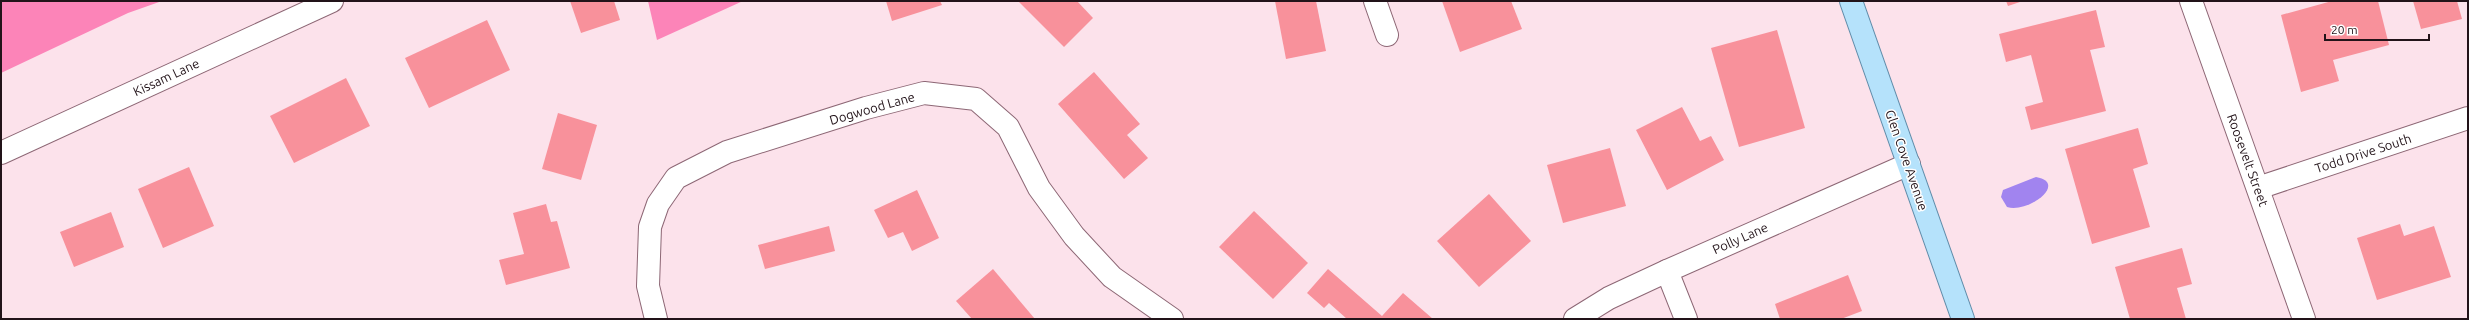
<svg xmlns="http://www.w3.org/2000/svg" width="2469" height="320" viewBox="0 0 2469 320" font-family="Ubuntu,sans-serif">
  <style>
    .forest { fill: #fc84b8 }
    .water { fill: #a184ef }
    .building { fill: #f8919b }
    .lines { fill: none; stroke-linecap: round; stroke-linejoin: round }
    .minor-casing { stroke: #8d6775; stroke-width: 24 }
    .major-casing { stroke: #618daa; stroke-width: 24 }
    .minor { stroke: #fff; stroke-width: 22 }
    .major { stroke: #b5e2fb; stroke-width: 22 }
    .labels { text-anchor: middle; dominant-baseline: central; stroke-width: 3; stroke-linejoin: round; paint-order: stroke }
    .street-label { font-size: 13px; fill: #221319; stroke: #fff }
  </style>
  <rect width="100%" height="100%" fill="#fce2eb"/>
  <g class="forest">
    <polygon points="1,1 162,1 128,13 1,73"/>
    <polygon points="648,1 743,1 657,40"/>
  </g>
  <path class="water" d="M2036 177C2069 183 2027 214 2007 207L2001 197 2003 190Z"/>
  <g class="building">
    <polygon points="570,1 614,1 620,20 581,33"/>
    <polygon points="886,1 940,1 942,5 892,21"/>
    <polygon points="1018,1 1077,1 1093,18 1064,47"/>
    <polygon points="1275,1 1316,1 1326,51 1286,59"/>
    <polygon points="1442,1 1511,1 1522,29 1460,52"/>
    <polygon points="2006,1 2023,1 2008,6"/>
    <polygon points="2332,1 2378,1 2389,45 2333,60 2339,81 2301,92 2281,15"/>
    <polygon points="2413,1 2457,1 2462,19 2421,29"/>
    <polygon points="2096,10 2105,47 2090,50 2106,111 2031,130 2025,107 2043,102 2031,55 2006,62 1999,34"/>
    <polygon points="487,20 510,70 429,108 405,58"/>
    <polygon points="1777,30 1805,128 1739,147 1711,48"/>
    <polygon points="1094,72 1140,124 1127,135 1148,158 1124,179 1058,104"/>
    <polygon points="346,78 370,126 294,163 270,116"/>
    <polygon points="1682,107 1700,141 1711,136 1724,160 1667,190 1636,130"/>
    <polygon points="558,113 597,125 581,180 542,169"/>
    <polygon points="2138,128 2148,164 2133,169 2150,227 2092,244 2065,149"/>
    <polygon points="1610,148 1626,206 1563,223 1547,165"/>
    <polygon points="189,167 214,226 163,248 138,189"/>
    <polygon points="917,190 939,238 912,251 903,232 888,238 874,210"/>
    <polygon points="1489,194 1531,241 1479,287 1437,241"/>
    <polygon points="546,204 551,222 557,221 570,268 506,285 499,260 524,254 513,213"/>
    <polygon points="1254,211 1308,263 1273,299 1219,247"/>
    <polygon points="111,212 124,247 74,267 60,232"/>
    <polygon points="2400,224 2404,236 2434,226 2451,277 2377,300 2357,238"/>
    <polygon points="829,226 835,251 765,269 758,245"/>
    <polygon points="2182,248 2192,284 2177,288 2186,319 2130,319 2115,267"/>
    <polygon points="993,269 1035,319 972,319 956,301"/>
    <polygon points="1328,269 1382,316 1403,293 1433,319 1347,319 1329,303 1324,308 1307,293"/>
    <polygon points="1848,275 1862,311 1841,319 1780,319 1775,304"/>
  </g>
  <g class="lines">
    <defs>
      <g id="minor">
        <polyline points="1375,1 1387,35"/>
        <polyline points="2191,1 2304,319"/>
        <polyline points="1,153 332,1"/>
        <polyline points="2258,188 2468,118"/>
        <polyline points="1667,271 1686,319"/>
        <polyline points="656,319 648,286 650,227 658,204 676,178 727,152 866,108 924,93 976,99 1008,127 1039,188 1074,236 1112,277 1172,319"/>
        <polyline points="1575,319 1609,298 1667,271 1909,164"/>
      </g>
      <polyline id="major" points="1851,1 1963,319"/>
    </defs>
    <use href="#minor" class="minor-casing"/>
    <use href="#major" class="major-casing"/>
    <use href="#minor" class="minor"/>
    <use href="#major" class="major"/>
  </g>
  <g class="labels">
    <g class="street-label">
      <text transform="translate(166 77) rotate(-25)">Kissam Lane</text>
      <text transform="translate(872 108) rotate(-16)">Dogwood Lane</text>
      <text transform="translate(2363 153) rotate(-18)">Todd Drive South</text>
      <text transform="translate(1907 160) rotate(71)">Glen Cove Avenue</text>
      <text transform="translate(2248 160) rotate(70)">Roosevelt Street</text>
      <text transform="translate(1740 238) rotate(-24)">Polly Lane</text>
    </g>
  </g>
  <rect width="2469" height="320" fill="none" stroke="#221319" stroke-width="4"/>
  <path d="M2325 34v6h104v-6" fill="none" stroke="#221319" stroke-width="2"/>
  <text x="2331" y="34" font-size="12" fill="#221319" stroke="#ffffff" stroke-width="3" paint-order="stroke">20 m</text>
</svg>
